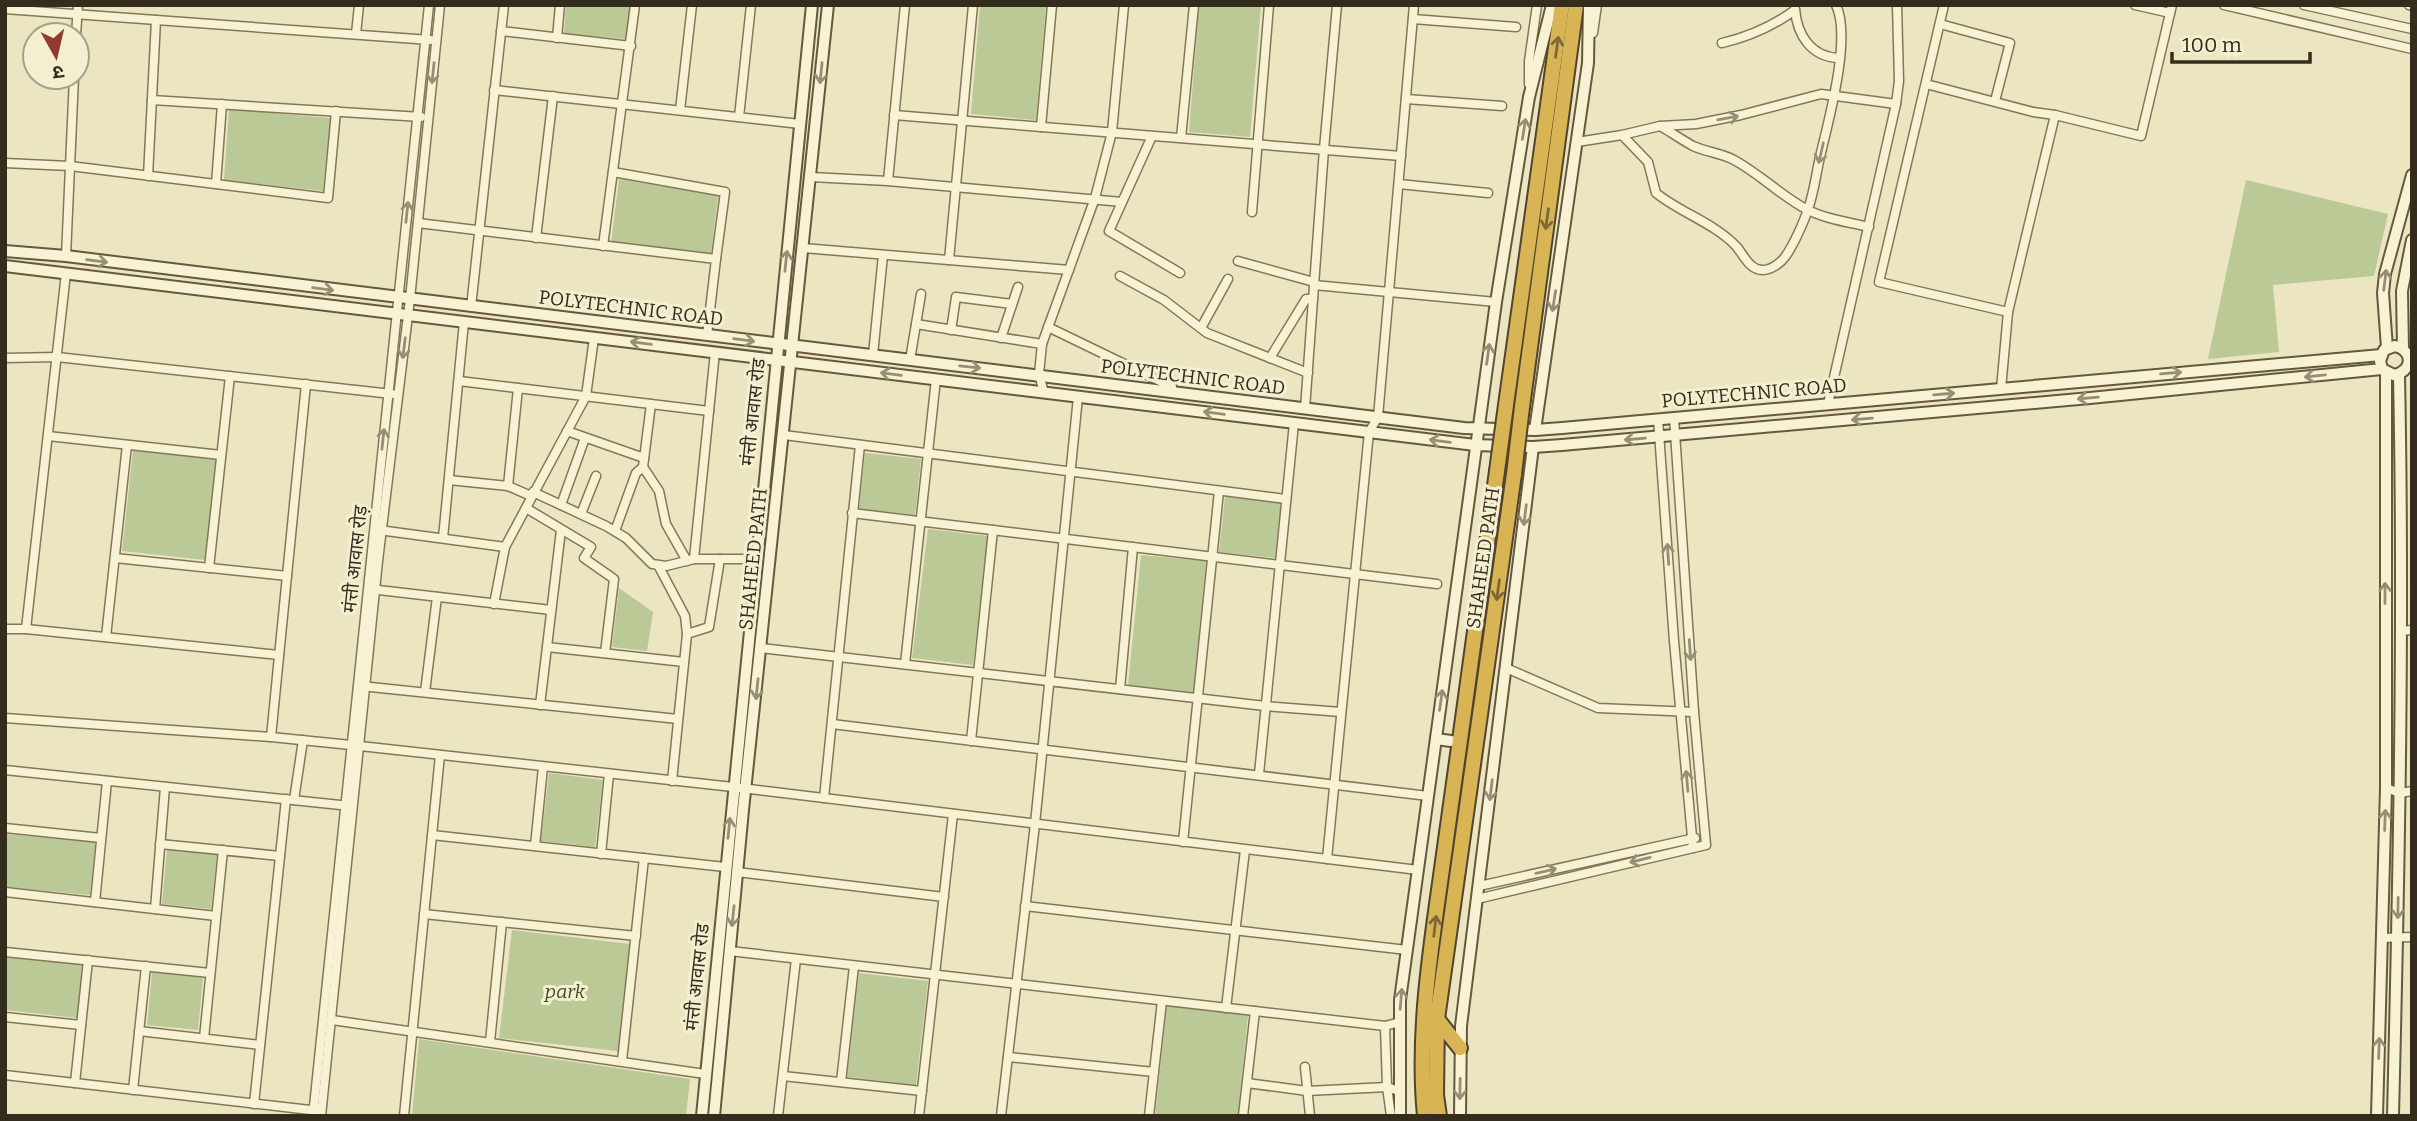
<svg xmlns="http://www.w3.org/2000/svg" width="2417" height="1121" viewBox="0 0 2417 1121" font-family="Bitter,'Noto Sans Devanagari',serif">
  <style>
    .park { fill: #bac995 }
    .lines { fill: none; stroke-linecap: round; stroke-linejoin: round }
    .street-casing { stroke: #847759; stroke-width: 11 }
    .secondary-casing { stroke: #65583d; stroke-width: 14 }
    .highway-casing { stroke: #51442e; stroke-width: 18 }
    .street { stroke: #f7f2d3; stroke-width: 8 }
    .secondary { stroke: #f7f2d3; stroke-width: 10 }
    .highway { stroke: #d8b454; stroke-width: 14 }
    .highway-bridge-casing { stroke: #51442e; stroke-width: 18; stroke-linecap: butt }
    .highway-bridge { stroke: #d8b454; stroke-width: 14 }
    .oneway { stroke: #7e6936 }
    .oneway2 { stroke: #968f78 }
    .labels { text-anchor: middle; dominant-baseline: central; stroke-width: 6; stroke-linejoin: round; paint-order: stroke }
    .street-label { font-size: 19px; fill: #342c1d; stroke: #f3efd0 }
    .park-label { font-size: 19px; font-style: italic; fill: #3d4f25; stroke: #f3efd0 }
  </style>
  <rect width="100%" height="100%" fill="#ebe6c1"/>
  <g class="park">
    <polygon points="566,5 630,7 627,39 564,34"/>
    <polygon points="980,5 1046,5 1036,120 971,114"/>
    <polygon points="1199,5 1261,6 1250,137 1189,132"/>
    <polygon points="229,109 330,118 323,191 224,180"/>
    <polygon points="619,179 718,196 711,253 611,243"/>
    <polygon points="2246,180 2388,214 2374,276 2273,285 2279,352 2208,359"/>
    <polygon points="133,450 216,459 205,560 122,551"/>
    <polygon points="865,453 921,459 915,515 859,509"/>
    <polygon points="1225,496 1281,502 1275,558 1219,552"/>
    <polygon points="928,529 988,536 973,665 912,658"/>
    <polygon points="1141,555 1206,561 1193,692 1128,685"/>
    <polygon points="619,588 653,612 647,651 612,647"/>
    <polygon points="549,773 603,780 595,847 541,841"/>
    <polygon points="5,834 96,842 90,895 5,887"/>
    <polygon points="167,850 217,855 211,909 162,904"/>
    <polygon points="512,930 630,944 618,1051 499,1038"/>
    <polygon points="5,957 82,964 77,1018 5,1010"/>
    <polygon points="152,972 203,977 198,1030 147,1025"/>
    <polygon points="859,973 928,981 916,1085 847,1077"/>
    <polygon points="1167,1006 1248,1015 1238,1116 1155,1116"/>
    <polygon points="419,1039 690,1079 686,1116 412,1116"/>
  </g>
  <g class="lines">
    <defs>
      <g id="street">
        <polyline points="1944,5 1879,282 2008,312 2055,115 2141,136 2172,5"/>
        <polyline points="2135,5 2170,13"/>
        <polyline points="2224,5 2412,49"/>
        <polyline points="2304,5 2412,29"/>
        <polyline points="2409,5 2412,6"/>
        <polyline points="5,9 430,40"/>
        <path d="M1795 9C1797 35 1811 57 1839 58"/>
        <polyline points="1413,19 1516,27"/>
        <polyline points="1940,24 2010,43 1995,101"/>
        <polyline points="501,31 631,46"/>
        <polyline points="1593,33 1597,5"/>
        <polyline points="356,34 359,5"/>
        <polyline points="76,35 78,5"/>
        <polyline points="557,38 560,5"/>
        <path d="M1722 43C1748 37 1773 26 1795 10"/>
        <polyline points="1529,84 1529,61 1537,5"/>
        <polyline points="1926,84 2033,112 2055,115"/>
        <polyline points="494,90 800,124"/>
        <polyline points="1406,99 1502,106"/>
        <polyline points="152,100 421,117"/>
        <polyline points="680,110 692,5"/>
        <polyline points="894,115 1401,156"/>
        <polyline points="739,117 751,5"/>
        <path d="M1660 126C1671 132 1682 140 1693 146 1706 152 1721 153 1734 160 1760 174 1780 195 1806 209 1825 219 1848 222 1869 227"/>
        <polyline points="1041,127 1052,5"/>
        <path d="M1622 135 1648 162 1656 193C1681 213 1714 223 1736 246 1744 255 1749 270 1763 270 1770 270 1780 264 1785 257 1793 246 1804 222 1808 209 1814 193 1816 174 1820 157 1828 122 1852 38 1836 5"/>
        <polyline points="1152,136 1109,231 1180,273"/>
        <polyline points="1181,138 1194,5"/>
        <polyline points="1577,142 1622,135 1660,126 1696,124 1741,115 1821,94 1896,104"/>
        <polyline points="5,163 70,166 328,198 336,111"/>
        <polyline points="613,172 725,192 716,259"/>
        <polyline points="148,176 156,20"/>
        <polyline points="811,177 888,181 1122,202"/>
        <polyline points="888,181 905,5"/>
        <polyline points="216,184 222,104"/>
        <polyline points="1399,184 1488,193"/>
        <polyline points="1252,212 1269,5"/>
        <polyline points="418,223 716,259 707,335"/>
        <polyline points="536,238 553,96"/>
        <polyline points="603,246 635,5"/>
        <polyline points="803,248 1069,270"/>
        <polyline points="66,256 74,77"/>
        <polyline points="949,260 973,5"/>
        <polyline points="1238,261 1314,282"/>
        <polyline points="1120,276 1164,300 1207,333 1308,373"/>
        <polyline points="1314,285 1496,302"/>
        <polyline points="471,307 504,5"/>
        <polyline points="916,324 1042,344"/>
        <polyline points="1048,327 1172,387 1171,392"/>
        <polyline points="1201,328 1228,279"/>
        <polyline points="951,330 956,297 1012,304"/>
        <polyline points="1001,338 1018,287"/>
        <polyline points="873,355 883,255"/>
        <polyline points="5,358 57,357 392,394"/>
        <polyline points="1270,358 1306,299 1313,299"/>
        <polyline points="910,360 921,294"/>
        <polyline points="459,381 709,411"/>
        <polyline points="2001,389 2008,312"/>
        <polyline points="1044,393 1039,374 1042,344 1095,198 1112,132 1124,5"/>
        <polyline points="1828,404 1896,104 1899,81 1897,5"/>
        <polyline points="1305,409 1324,149 1337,5"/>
        <polyline points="1658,419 1674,641 1693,848"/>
        <polyline points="567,431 644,458"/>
        <polyline points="784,435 1286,499"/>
        <polyline points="48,436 221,455"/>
        <polyline points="643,467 659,491 666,524 687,561"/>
        <polyline points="449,480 508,486 531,496"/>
        <polyline points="508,486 518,388"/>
        <polyline points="533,492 606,526 626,538 652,564 666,566 694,559 756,559"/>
        <polyline points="561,505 585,438"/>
        <polyline points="526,508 591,547 584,558 614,579 605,653"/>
        <polyline points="852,513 1437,584"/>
        <polyline points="581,514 596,476"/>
        <polyline points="379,530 505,547"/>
        <polyline points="615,531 636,473 643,467 651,404"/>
        <polyline points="443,538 464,322"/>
        <polyline points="115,558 287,576"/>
        <polyline points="694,559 715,352"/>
        <polyline points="658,565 685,616 687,634"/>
        <polyline points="209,568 230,376"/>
        <polyline points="370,589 551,610"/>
        <polyline points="494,604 505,547 586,396 594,338"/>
        <polyline points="5,629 26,629 279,655"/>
        <polyline points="26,629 66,273"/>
        <polyline points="2401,631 2412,630"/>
        <polyline points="106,637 127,445"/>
        <polyline points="547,647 684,662"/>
        <polyline points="761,648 1265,706 1341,712"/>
        <polyline points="905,664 936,379"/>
        <polyline points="1506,668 1598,708 1694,712"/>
        <polyline points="361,686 678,719"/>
        <polyline points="1120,689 1133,547"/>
        <polyline points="425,692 437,597"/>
        <polyline points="540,705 561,530"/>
        <polyline points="5,718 271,737 351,745 733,787 1418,870"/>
        <polyline points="832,724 1428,796"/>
        <polyline points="271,737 306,384"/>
        <polyline points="971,741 993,530"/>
        <polyline points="5,770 350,806"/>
        <polyline points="1259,774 1294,423"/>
        <polyline points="672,781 687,634 709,627 720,559"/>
        <polyline points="2386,788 2400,793 2412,791"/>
        <polyline points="824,798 860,445"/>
        <polyline points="294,800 303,740"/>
        <polyline points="5,828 101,838"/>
        <polyline points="432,835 725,867"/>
        <polyline points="1183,842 1219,491"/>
        <polyline points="160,844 280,856"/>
        <polyline points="535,846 543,767"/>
        <polyline points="601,854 609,774"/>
        <polyline points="1327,859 1369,432 1378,417 1414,5"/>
        <polyline points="737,872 944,897"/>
        <polyline points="1479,886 1695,838"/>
        <polyline points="5,892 216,916"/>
        <polyline points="1477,899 1706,845 1694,712 1674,418"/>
        <polyline points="95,902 107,781"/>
        <polyline points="1025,906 1407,950"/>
        <polyline points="155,909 165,787"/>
        <polyline points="424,914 636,936"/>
        <polyline points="2382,938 2412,937"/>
        <polyline points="730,951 1385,1026 1400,1022"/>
        <polyline points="5,952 210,973"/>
        <polyline points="1226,1008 1245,850"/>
        <polyline points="5,1017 81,1025"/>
        <polyline points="332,1020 705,1074"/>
        <polyline points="1385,1026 1387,1087 1391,1116"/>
        <polyline points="139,1031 260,1045"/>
        <polyline points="204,1038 223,850"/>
        <polyline points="490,1042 502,922"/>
        <polyline points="1008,1057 1154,1072"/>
        <polyline points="622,1061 644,858"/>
        <polyline points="1305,1067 1310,1116"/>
        <polyline points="5,1075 319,1111"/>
        <polyline points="783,1076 922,1091"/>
        <polyline points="841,1082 854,966"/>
        <polyline points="75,1083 88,960"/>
        <polyline points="1247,1083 1307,1091 1387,1087 1399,1091"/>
        <polyline points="133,1090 146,966"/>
        <polyline points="254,1104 286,799"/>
        <polyline points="313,1116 429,5"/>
        <polyline points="321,1116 378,561 410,299 440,5"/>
        <polyline points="404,1116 440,755"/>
        <polyline points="778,1116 796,959"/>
        <polyline points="919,1116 953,814"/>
        <polyline points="1001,1116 1035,824 1078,397"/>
        <polyline points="1149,1116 1162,1001"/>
        <polyline points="1243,1116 1255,1011"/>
      </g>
      <g id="secondary">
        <polyline points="5,251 66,256 1464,428 1535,430 1562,428 2381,355"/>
        <path d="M5 266 1475 445 1533 447 1562 445 2090 398 2382 369 2394 375C2413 371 2414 351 2395 346L2384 350 2380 361 2382 369"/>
        <polyline points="2387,348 2383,293 2385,274 2412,175"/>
        <polyline points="2403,349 2402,291 2412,240"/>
        <polyline points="1535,430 1588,63 1589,5"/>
        <polyline points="1436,739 1451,741"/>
        <polyline points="702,1116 812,5"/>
        <polyline points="714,1116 743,810 828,5"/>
        <polyline points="1400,1116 1400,1000 1496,302 1529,97 1552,5"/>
        <polyline points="1460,1116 1461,1026 1533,447"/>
        <polyline points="2377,1116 2386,788 2386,373"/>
        <path d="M2393 1116C2399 869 2404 622 2399 375"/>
      </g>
      <g id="highway">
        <polyline points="1506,405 1562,5"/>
        <polyline points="1522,407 1576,5"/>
        <polyline points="1437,1019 1460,1048"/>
        <path d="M1425 1116C1416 1025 1434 930 1446 840 1463 717 1481 594 1497 471"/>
        <polyline points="1439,1116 1436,1095 1437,1019 1514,474"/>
      </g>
    </defs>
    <use href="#street" class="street-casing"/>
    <use href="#secondary" class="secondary-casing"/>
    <use href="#highway" class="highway-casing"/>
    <use href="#street" class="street"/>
    <use href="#secondary" class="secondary"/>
    <use href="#highway" class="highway"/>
    <defs>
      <g id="highway-bridge">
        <polyline points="1497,471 1506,405"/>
        <polyline points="1514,474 1522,407"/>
      </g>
    </defs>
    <use href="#highway-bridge" class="highway-bridge-casing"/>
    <use href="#highway-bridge" class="highway-bridge"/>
  </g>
  <defs><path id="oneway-shaft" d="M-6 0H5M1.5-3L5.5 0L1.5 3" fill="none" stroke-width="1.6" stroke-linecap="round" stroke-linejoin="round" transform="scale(1.75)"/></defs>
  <g class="oneway">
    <use href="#oneway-shaft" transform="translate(1557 47) rotate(-82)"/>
    <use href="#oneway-shaft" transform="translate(1547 219) rotate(98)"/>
    <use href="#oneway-shaft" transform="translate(1498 590) rotate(98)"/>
    <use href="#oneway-shaft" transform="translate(1435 926) rotate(-83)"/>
  </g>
  <g class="oneway2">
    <use href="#oneway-shaft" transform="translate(433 73) rotate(96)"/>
    <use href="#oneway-shaft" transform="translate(821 73) rotate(96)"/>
    <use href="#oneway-shaft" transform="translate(1728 118) rotate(-10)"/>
    <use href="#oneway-shaft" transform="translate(1524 129) rotate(-81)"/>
    <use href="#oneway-shaft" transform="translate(1821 153) rotate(103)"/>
    <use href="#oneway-shaft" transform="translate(407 212) rotate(-84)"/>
    <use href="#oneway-shaft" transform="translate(97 261) rotate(8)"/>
    <use href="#oneway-shaft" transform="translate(786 261) rotate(-84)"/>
    <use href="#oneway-shaft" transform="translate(2385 280) rotate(-83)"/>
    <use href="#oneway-shaft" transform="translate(323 289) rotate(7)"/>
    <use href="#oneway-shaft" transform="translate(1554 301) rotate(99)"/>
    <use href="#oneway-shaft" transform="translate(744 340) rotate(7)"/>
    <use href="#oneway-shaft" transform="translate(641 343) rotate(-173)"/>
    <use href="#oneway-shaft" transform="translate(404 348) rotate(97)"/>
    <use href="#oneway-shaft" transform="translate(1488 354) rotate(-82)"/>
    <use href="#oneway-shaft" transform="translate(970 367) rotate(6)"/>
    <use href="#oneway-shaft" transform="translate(2171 373) rotate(-5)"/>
    <use href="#oneway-shaft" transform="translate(891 374) rotate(-173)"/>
    <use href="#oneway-shaft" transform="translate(2315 376) rotate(174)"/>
    <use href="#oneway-shaft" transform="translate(1944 394) rotate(-5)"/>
    <use href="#oneway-shaft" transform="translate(2088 398) rotate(175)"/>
    <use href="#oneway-shaft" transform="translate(1214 413) rotate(-173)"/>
    <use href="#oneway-shaft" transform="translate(1862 419) rotate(175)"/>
    <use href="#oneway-shaft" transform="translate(383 439) rotate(-84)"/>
    <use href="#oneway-shaft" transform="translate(1635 439) rotate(175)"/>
    <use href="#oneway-shaft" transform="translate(1440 441) rotate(-173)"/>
    <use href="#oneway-shaft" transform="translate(1525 515) rotate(97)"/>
    <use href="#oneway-shaft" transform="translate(1668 554) rotate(-94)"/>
    <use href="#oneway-shaft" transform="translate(2385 593) rotate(-90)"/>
    <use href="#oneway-shaft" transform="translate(1690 650) rotate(86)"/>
    <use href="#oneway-shaft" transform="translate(757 689) rotate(96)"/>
    <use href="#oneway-shaft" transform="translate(1441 700) rotate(-82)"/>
    <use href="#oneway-shaft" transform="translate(1687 781) rotate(-95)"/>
    <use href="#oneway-shaft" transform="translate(1491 790) rotate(97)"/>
    <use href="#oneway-shaft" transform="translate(2385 820) rotate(-88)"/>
    <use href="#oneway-shaft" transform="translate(729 828) rotate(-84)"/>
    <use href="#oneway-shaft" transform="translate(1640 860) rotate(166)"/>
    <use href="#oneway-shaft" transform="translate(1546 871) rotate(-13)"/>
    <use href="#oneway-shaft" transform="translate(2398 908) rotate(91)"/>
    <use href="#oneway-shaft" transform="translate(733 916) rotate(96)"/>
    <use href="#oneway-shaft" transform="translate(1401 999) rotate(-85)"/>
    <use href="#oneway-shaft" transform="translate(2379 1048) rotate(-88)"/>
    <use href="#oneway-shaft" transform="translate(1460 1089) rotate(91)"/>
  </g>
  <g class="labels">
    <g class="street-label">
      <text transform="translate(631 308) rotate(7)">POLYTECHNIC ROAD</text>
      <text transform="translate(1193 377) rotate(7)">POLYTECHNIC ROAD</text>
      <text transform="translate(1754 393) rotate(-5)">POLYTECHNIC ROAD</text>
      <text transform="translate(753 412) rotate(-84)">मंत्ती आवास रोड</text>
      <text transform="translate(1483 558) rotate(-82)">SHAHEED PATH</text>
      <text transform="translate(355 559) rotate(-84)">मंत्ती आवास रोड़</text>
      <text transform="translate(753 559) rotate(-84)">SHAHEED PATH</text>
      <text transform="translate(697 977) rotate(-84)">मंत्ती आवास रोड</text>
    </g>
    <g class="park-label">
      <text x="565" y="991">park</text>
    </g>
  </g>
  <rect width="2417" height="1121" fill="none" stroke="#342c1d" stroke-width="14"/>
  <g transform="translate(56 56) rotate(172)"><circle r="33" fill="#f3efd0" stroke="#a7a188" stroke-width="2"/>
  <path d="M0-5L12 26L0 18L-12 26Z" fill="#903c2c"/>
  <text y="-10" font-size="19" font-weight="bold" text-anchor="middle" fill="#342c1d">उ</text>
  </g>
  <path d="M2172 52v10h138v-10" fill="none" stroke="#342c1d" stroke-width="3.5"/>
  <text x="2182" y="52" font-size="21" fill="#342c1d" stroke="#f3efd0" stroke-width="5" paint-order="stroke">100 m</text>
</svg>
